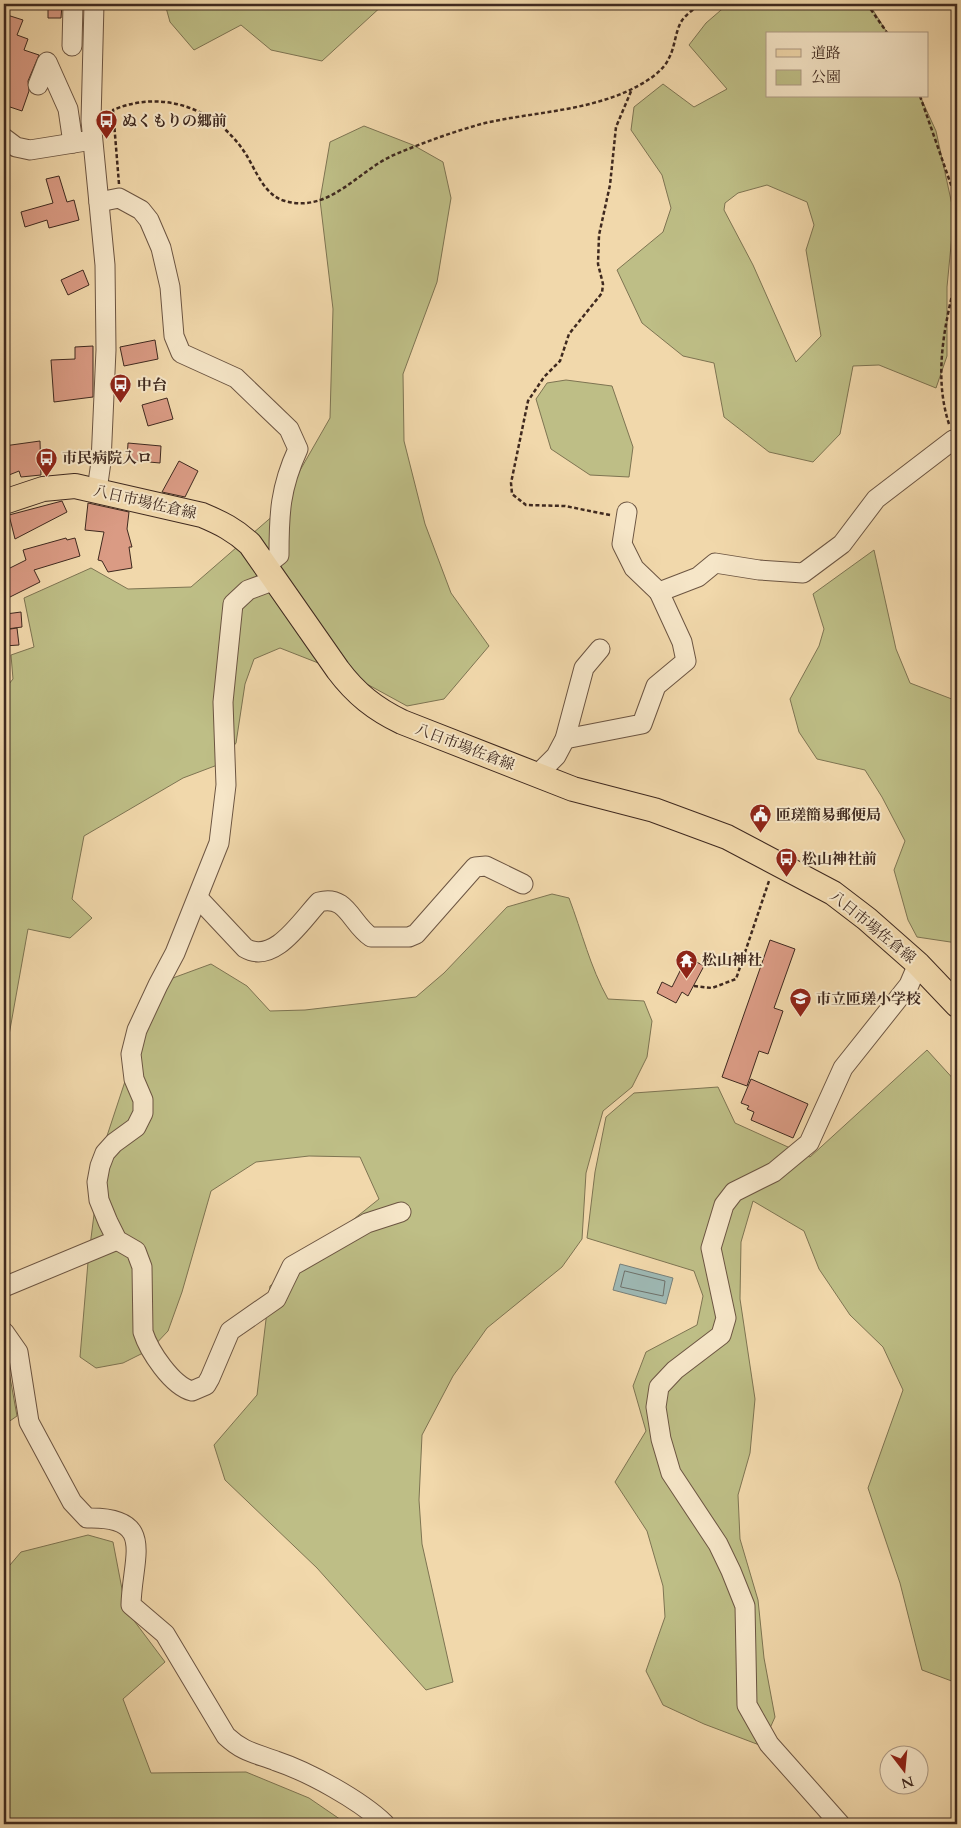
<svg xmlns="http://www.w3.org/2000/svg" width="961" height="1828" viewBox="0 0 961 1828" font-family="Cardo,'Noto Serif JP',serif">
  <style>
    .green { fill: #bebe86; stroke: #7e7452; fill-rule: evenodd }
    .water { fill: #9eb8b3; stroke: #787f78 }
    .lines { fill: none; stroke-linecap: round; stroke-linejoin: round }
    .shore { stroke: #6e7069; stroke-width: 1 }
    .building { fill: #da9b84; stroke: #3f291f }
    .minor-casing { stroke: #6c5542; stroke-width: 21 }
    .major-casing { stroke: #3f291f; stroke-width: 26 }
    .path { stroke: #3f291f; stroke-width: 2.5; stroke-dasharray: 4 2.5; stroke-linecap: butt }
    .minor { stroke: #f6e6c8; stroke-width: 19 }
    .major { stroke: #f1d8ab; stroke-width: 24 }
    .labels { text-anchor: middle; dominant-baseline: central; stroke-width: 4; stroke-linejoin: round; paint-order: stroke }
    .poi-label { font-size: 15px; font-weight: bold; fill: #3f291f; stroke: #f6e6c8; text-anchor: start }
    .street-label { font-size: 15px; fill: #3f291f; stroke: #f6e6c8 }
  </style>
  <rect width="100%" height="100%" fill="#f1d8ab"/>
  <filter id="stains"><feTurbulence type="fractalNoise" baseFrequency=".004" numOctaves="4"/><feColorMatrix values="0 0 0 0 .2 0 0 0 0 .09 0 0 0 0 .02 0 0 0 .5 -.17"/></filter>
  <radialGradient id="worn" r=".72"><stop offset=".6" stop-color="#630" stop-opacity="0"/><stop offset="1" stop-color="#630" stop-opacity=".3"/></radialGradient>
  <g class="green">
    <polygon points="165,4 384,4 322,61 271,50 241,25 194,50 170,22"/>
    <path d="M728 4H852L873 10 888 34H767V96H920L936 131 954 214 947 287V356L936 388 879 365 853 366 840 434 813 462 769 452 724 417 714 363 683 356 642 323 617 270 663 232 671 208 662 175 631 130 634 107 663 84 694 107 727 89 689 45 706 23ZM767 185 807 202 814 225 806 250 821 336 796 362 753 265 724 210 725 203 738 193Z"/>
    <polygon points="364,126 413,145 443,162 451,198 437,282 403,374 404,441 425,524 451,593 489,646 444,699 407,706 354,677 280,648 254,659 245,684 236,743 220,764 183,778 84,836 72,899 92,918 70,938 28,929 4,1063 4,690 13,679 11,655 34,647 24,598 91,568 128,589 191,587 275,514 330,418 333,309 320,200 330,142"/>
    <polygon points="566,380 612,386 633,447 629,477 590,475 551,449 536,399 547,383"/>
    <polygon points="874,550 896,649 910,683 957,701 957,943 917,937 908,920 894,870 905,841 882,797 865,770 817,759 799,732 790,699 819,646 824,629 813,594"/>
    <path d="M552 894 569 898C582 932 590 967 608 999L644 1001 652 1021 647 1057 632 1087 603 1111 586 1173 582 1239 562 1267 487 1328 453 1376 422 1435 419 1500 422 1544 453 1682 426 1690 317 1568 225 1480 214 1445 257 1395 270 1286 379 1199 360 1157 309 1156 256 1162 211 1191 182 1292 168 1331 151 1349 123 1363 96 1368 80 1357 88 1262 102 1151 141 1033 162 982 211 964 247 986 270 1011 305 1010 416 997 444 973 507 907Z"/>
    <polygon points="927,1050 957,1083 957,1683 922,1670 900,1583 868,1488 903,1390 883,1347 850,1315 819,1269 804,1231 753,1201 741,1242 740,1299 755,1399 750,1453 738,1495 740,1539 758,1600 764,1658 775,1717 762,1746 704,1724 663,1705 646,1671 665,1617 663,1586 647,1531 615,1482 646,1431 633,1386 646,1352 697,1325 703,1296 694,1271 587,1238 595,1172 606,1117 634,1093 718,1087 735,1123 810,1157"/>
    <polygon points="4,1344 17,1416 4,1425"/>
    <polygon points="88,1535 113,1542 126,1610 165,1662 123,1699 151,1773 246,1772 309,1798 347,1824 4,1824 4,1572 21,1552"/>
  </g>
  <polygon class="water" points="620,1264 673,1278 666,1304 613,1290"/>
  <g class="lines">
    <polygon class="shore" points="625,1271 665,1281 663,1296 621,1287"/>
  </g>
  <g class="building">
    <polygon points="48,4 62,4 61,18 48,18"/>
    <polygon points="4,14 23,20 17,35 28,39 24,50 39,55 28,81 29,91 22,111 4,105"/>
    <polygon points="59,176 67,202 74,200 79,220 49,228 47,220 25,227 21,212 53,203 46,179"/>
    <polygon points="83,270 89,285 68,295 61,280"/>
    <polygon points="155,340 158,359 124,366 120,347"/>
    <polygon points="93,346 93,397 54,402 51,360 75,359 75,347"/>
    <polygon points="167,398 173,419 148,426 142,405"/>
    <polygon points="40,441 41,475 21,477 19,471 4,477 4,446"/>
    <polygon points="128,443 161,446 160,463 127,460"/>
    <polygon points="179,461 198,471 185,497 162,492"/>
    <polygon points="62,501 67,512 15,539 9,515"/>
    <polygon points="88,503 129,512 127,529 132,547 129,547 132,568 108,572 102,561 98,560 104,532 85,530"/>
    <polygon points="66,538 67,540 75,538 80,556 34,570 40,582 4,600 4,571 26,560 23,550"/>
    <polygon points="21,612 22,627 7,629 6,614"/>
    <polygon points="17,628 19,645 4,646 4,630"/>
    <polygon points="770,940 795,949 774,1008 783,1011 768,1054 759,1051 747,1086 722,1077"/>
    <polygon points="687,957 704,966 688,996 682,992 676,1003 657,993 662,982 672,987"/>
    <polygon points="751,1079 808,1104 793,1138 751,1120 754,1112 747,1109 749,1106 741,1103"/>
  </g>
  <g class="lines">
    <defs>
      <g id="minor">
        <polyline points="94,4 91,121 105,265 106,350 101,462 97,490"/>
        <polyline points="72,46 73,4"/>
        <polyline points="38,85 47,62 68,109 73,143"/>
        <polyline points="4,138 16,147 30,150 86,141"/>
        <path d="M99 202 119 198 141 210 149 220 161 248 170 287 174 336 181 353 236 378 289 429 298 449C280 488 279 514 279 555L265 566"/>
        <polyline points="627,512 622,544 634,568 659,592"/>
        <path d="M275 580 248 590 233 604 223 702 226 785 219 843 175 953 158 985 137 1030 131 1054 134 1079 143 1100V1113L136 1127 114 1143 105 1153 100 1166 97 1182 99 1200 108 1222 117 1240 136 1251 142 1267 143 1332C149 1351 172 1386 192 1391L206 1385 210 1378 230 1331 276 1299 292 1266 367 1223 401 1212"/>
        <polyline points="565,739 642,724 656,686 686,661 682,642 659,592 698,577 715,563 759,570 803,573 842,544 876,499 953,440"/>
        <polyline points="537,775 556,756 565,739 584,668 600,649"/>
        <path d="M199 899 245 948C274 965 301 921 319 902 347 894 351 924 371 937H409L416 934 475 867 486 866 523 884"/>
        <polyline points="4,1287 117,1240"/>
        <path d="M4 1332 18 1352 29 1422 72 1502 87 1518C157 1516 132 1557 131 1605L165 1634 226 1736C243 1752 255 1753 276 1761 309 1772 360 1800 385 1824"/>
        <polyline points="840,1824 769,1744 747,1705 745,1606 731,1571 718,1544 671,1473 661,1439 656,1407 659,1387 675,1370 721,1335 726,1318 711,1248 724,1205 734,1192 774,1172 809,1143 843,1068 909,985 918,964"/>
      </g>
      <path id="major" d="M4 502 43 489 75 486 202 515C221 523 235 530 250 544L338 670C356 694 375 709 402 722L573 789 654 810 727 837 833 893 867 919 918 964 957 1005"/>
    </defs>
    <use href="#minor" class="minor-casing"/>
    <use href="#major" class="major-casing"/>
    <g class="path">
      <polyline points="867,4 888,34"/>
      <polyline points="920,96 957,202"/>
      <path d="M119 184 113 110C164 88 219 110 247 156 256 171 265 196 285 201 330 214 359 169 396 154 425 142 455 131 485 123 534 112 587 111 632 89 646 82 663 72 669 58 675 47 675 33 681 22 685 15 694 9 700 4"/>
      <path d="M949 424C933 375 945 323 957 275"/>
      <polyline points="610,515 565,506 526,505 512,494 511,483 528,401 544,377 560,361 569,334 602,293 603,284 598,264 599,235 610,185 616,127 632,89"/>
      <polyline points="694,986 712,988 736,979 769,881"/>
    </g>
    <use href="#minor" class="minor"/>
    <use href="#major" class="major"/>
  </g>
  <defs>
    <symbol id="bus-pin" viewBox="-11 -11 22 30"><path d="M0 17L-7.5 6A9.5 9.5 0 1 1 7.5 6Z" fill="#8f2418" stroke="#f6e6c8"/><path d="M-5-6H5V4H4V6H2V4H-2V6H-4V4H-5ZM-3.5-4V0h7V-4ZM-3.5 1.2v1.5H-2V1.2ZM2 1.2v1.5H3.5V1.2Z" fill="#fff"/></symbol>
    <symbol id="civic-pin" viewBox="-11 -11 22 30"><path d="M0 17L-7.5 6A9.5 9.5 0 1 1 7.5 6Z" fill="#8f2418" stroke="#f6e6c8"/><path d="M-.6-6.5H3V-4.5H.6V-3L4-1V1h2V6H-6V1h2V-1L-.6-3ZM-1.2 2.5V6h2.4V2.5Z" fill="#fff"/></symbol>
    <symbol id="temple-pin" viewBox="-11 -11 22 30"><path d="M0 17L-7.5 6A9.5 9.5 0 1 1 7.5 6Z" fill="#8f2418" stroke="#f6e6c8"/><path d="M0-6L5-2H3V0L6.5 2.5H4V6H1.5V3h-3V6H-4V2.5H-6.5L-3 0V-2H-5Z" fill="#fff"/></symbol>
    <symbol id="school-pin" viewBox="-11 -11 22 30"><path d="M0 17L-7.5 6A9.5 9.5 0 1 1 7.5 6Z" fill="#8f2418" stroke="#f6e6c8"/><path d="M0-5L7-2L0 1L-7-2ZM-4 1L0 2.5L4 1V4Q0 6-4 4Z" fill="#fff"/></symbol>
  </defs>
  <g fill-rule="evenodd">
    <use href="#bus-pin" x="94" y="108" width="25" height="34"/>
    <use href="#bus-pin" x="108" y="372" width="25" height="34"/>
    <use href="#bus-pin" x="34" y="446" width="25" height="34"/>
    <use href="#civic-pin" x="748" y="802" width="25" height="34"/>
    <use href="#bus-pin" x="774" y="846" width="25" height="34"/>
    <use href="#temple-pin" x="674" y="948" width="25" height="34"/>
    <use href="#school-pin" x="788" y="986" width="25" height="34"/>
  </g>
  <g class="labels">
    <g class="poi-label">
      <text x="122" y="121">ぬくもりの郷前</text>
      <text x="137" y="385">中台</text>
      <text x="62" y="458">市民病院入ロ</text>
      <text x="776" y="815">匝瑳簡易郵便局</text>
      <text x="802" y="859">松山神社前</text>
      <text x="702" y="960">松山神社</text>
      <text x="816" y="999">市立匝瑳小学校</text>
    </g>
    <g class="street-label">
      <text transform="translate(145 502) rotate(13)">八日市場佐倉線</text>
      <text transform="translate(465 747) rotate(21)">八日市場佐倉線</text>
      <text transform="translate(873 927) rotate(39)">八日市場佐倉線</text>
    </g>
  </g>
  <rect width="961" height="1828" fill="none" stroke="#f1d8ab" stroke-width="20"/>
  <rect x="5" y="5" width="951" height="1818" fill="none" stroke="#3f291f" stroke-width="2.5"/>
  <rect x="10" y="10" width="941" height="1808" fill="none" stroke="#3f291f"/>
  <rect x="766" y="32" width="162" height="65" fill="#f6e6c8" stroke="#ad9a84"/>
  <rect x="776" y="49" width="25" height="8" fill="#f1d8ab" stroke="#ad9a84"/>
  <text x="811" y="58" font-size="15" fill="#3f291f">道路</text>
  <rect x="776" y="70" width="25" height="15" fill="#bebe86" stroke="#ad9a84"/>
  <text x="811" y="82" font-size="15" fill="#3f291f">公園</text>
  <g transform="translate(904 1770) rotate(164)"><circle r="24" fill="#f6e6c8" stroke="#ad9a84"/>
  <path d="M0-4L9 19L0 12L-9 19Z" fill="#8f2418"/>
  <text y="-8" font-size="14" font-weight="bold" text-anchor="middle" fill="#3f291f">N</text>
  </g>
  <rect width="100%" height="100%" filter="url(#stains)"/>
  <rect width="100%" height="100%" fill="url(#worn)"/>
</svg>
